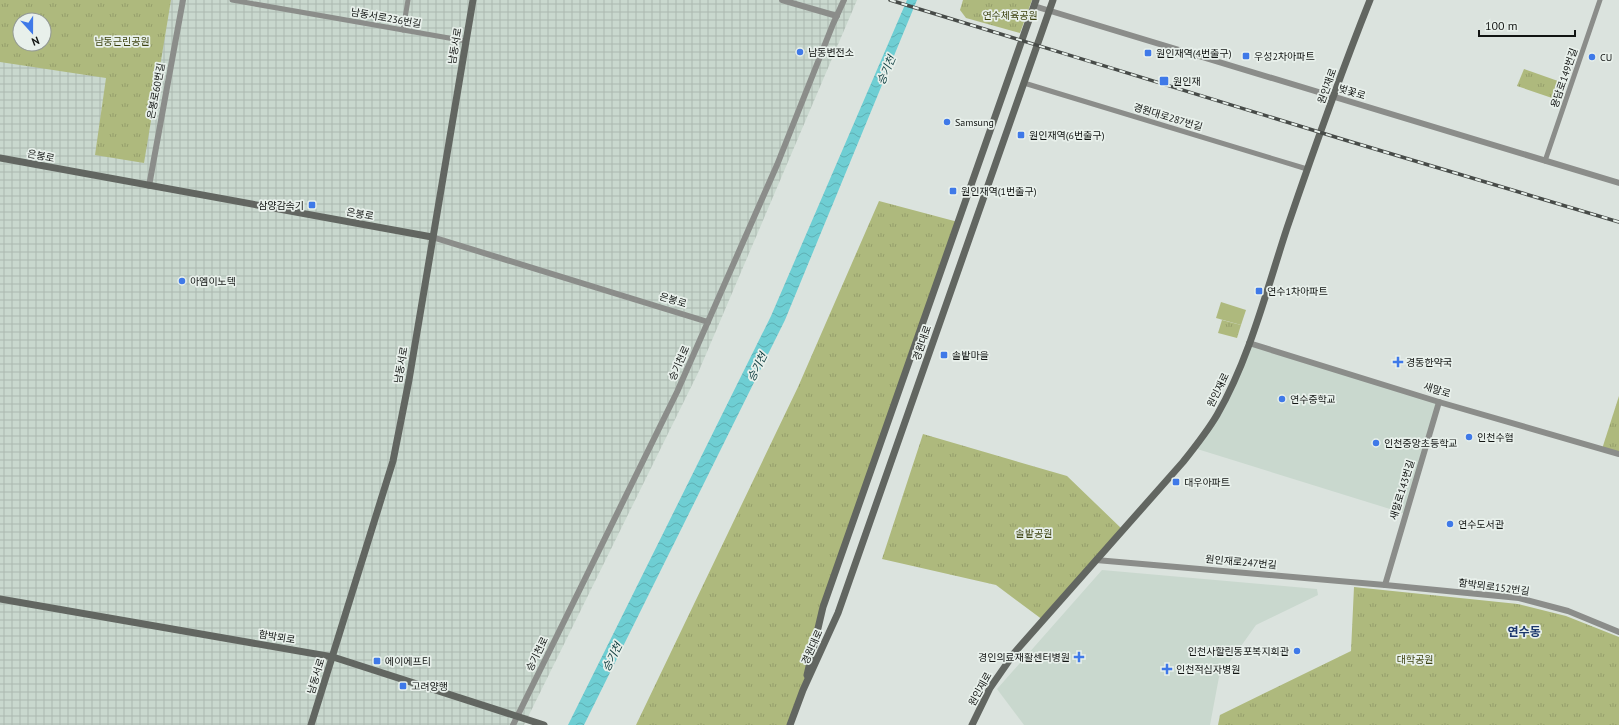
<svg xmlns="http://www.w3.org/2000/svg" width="1619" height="725" viewBox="0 0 1619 725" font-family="'PT Sans','Noto Sans KR',sans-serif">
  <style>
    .built { fill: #c9d8ce }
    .industrial { fill: url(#industrial-grid); fill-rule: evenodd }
    .grass { fill: #aeb97d }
    .park { fill: url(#park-tufts); fill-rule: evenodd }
    .water { fill: url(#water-waves) }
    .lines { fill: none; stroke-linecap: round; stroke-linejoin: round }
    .minor { stroke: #8b8d8a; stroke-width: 5 }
    .tertiary { stroke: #8b8d8a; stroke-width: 6 }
    .secondary { stroke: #626661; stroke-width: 7 }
    .rail-casing { stroke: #474b48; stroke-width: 3.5 }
    .rail { stroke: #e8f0eb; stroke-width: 2; stroke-dasharray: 6; stroke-linecap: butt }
    .poi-dot { fill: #3f79e8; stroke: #e8f0eb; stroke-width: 1.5 }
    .labels { text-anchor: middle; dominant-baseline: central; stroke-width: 3.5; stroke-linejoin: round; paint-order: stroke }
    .park-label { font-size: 10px; fill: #3c420f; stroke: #e8f0eb }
    .street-label { font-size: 10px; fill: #111412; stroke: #e8f0eb }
    .poi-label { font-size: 10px; fill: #111412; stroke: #e8f0eb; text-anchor: start }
    .water-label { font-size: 11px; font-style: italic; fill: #0d3c3e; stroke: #e8f0eb }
    .quarter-label { font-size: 12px; font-weight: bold; fill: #1b376d; stroke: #e8f0eb }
  </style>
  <defs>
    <pattern id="industrial-grid" width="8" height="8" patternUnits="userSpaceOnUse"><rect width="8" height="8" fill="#c9d8ce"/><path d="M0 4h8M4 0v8" fill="none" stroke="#acb8b0"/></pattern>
    <pattern id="park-tufts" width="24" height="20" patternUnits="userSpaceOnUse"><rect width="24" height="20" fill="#aeb97d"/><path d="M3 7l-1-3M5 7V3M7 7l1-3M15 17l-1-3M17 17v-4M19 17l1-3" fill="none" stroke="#959e6b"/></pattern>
    <pattern id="water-waves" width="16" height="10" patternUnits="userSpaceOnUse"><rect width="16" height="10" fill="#6eced3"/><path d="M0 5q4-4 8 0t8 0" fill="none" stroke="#5eb0b4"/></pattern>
  </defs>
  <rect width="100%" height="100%" fill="#dbe3de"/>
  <g class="built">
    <polygon points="1249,343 1439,402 1406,514 1194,448 1217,414"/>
    <polygon points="1102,570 1317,589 1318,595 1256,625 1219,677 1210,725 1024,725 997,689"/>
  </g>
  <path class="industrial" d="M0 0H857L698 373 524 725H0ZM20 20H44V44H20Z"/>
  <polygon class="grass" points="1221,302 1246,310 1241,325 1216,318"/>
  <g class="park">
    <path d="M0 0H171L144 163 95 155 106 78 0 62ZM20 20H44V44H20Z"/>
    <polygon points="963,0 1032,0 1020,33 966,18 960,10"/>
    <polygon points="1524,69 1558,81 1552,98 1517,86"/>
    <polygon points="879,201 958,222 823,607 803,690 790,725 636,725 798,387"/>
    <polygon points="1222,320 1241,325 1237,338 1218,333"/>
    <polygon points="1619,396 1619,454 1602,449"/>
    <polygon points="923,434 1067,476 1123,530 1043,620 996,585 882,559"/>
    <polygon points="1354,587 1518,604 1566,616 1619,637 1619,725 1218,725 1220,715 1351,651"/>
  </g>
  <polygon class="water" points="907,0 917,0 785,320 584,725 568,725 771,316"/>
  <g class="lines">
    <g class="minor">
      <polyline points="232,0 466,41"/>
      <polyline points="403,30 408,0"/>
      <polyline points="1024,83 1307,169"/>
      <polyline points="1545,161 1600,0"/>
    </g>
    <g class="tertiary">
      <polyline points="782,0 837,16"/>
      <polyline points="1034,6 1619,183"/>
      <polyline points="149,186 183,0"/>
      <polyline points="432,237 708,322"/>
      <polyline points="1249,343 1439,402 1619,454"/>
      <polyline points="1096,560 1385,585 1519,598 1568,611 1619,632"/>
      <polyline points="1385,585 1439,402"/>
      <polyline points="513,725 677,392 777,165 833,24 844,0"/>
    </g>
    <g class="secondary">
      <polyline points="0,158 432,237"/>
      <polyline points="0,599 333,657 544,725"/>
      <polyline points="807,675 823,607 1036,0"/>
      <polyline points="311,725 393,461 409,380 473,0"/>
      <polyline points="790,725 803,690 838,613 1053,0"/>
      <path d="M972 725 990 688 1015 652 1183 462C1195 447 1207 432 1217 415 1249 360 1267 289 1287 228 1313 152 1340 75 1370 0"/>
    </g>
    <defs>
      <polyline id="rail" points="890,0 1345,140 1619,222"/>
    </defs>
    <use href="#rail" class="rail-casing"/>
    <use href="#rail" class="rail"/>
  </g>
  <g class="poi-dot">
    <circle cx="800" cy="52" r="4"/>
    <rect x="1144" y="49" width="8" height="8" rx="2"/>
    <rect x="1242" y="52" width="8" height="8" rx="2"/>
    <circle cx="1592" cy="57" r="4"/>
    <rect x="1159" y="76" width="10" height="10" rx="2"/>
    <circle cx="947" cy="122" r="4"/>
    <rect x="1017" y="131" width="8" height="8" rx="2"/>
    <rect x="949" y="187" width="8" height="8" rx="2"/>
    <rect x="308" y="201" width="8" height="8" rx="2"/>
    <circle cx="182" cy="281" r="4"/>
    <rect x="1255" y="287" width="8" height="8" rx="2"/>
    <rect x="940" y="351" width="8" height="8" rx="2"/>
    <path d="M1396 356h4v4h4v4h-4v4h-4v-4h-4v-4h4z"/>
    <circle cx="1282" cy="399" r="4"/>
    <circle cx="1469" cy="437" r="4"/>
    <circle cx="1376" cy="443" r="4"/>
    <rect x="1172" y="478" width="8" height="8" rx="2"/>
    <circle cx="1450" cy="524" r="4"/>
    <circle cx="1297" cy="651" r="4"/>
    <path d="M1077 651h4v4h4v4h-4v4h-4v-4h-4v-4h4z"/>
    <rect x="373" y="657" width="8" height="8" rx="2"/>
    <path d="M1165 663h4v4h4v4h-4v4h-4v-4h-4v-4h4z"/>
    <rect x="399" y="682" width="8" height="8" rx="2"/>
  </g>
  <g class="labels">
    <g class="park-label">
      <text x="1010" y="15">연수체육공원</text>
      <text x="122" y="41">남동근린공원</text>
      <text x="1034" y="533">솔밭공원</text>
      <text x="1415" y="659">대학공원</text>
    </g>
    <g class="street-label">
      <text transform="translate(386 18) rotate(10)">남동서로236번길</text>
      <text transform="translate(455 46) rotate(-80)">남동서로</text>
      <text transform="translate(1564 78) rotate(-71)">용담로149번길</text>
      <text transform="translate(1327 86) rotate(-70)">원인재로</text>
      <text transform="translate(156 91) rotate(-79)">은봉로60번길</text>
      <text transform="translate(1352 92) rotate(17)">벚꽃로</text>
      <text transform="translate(1168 117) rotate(17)">경원대로287번길</text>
      <text transform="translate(41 156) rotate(11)">은봉로</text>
      <text transform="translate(360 214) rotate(10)">은봉로</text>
      <text transform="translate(673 300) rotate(17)">은봉로</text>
      <text transform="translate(922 343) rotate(-71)">경원대로</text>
      <text transform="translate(679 363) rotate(-66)">승기천로</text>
      <text transform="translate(401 365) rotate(-80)">남동서로</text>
      <text transform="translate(1218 390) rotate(-64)">원인재로</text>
      <text transform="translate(1437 390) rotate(17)">새말로</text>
      <text transform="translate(1402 490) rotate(-73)">새말로143번길</text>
      <text transform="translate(1241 562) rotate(5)">원인재로247번길</text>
      <text transform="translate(1494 587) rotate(7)">함박뫼로152번길</text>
      <text transform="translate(277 637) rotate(9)">함박뫼로</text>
      <text transform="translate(812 647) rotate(-66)">경원대로</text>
      <text transform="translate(537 654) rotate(-64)">승기천로</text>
      <text transform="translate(316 676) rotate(-73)">남동서로</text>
      <text transform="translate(980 689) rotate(-61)">원인재로</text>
    </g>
    <g class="poi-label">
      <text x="808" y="52">남동변전소</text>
      <text x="1156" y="53">원인재역(4번출구)</text>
      <text x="1254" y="56">우성2차아파트</text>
      <text x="1600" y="57">CU</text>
      <text x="1173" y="81">원인재</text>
      <text x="955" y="122">Samsung</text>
      <text x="1029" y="135">원인재역(6번출구)</text>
      <text x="961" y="191">원인재역(1번출구)</text>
      <text x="304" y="205" text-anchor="end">삼양감속기</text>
      <text x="190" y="281">아엠이노텍</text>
      <text x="1267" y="291">연수1차아파트</text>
      <text x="952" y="355">솔밭마을</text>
      <text x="1406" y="362">경동한약국</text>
      <text x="1290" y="399">연수중학교</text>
      <text x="1477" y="437">인천수협</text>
      <text x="1384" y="443">인천중앙초등학교</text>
      <text x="1184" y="482">대우아파트</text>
      <text x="1458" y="524">연수도서관</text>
      <text x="1289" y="651" text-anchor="end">인천사할린동포복지회관</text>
      <text x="1070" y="657" text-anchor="end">경인의료재활센터병원</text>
      <text x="385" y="661">에이에프티</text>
      <text x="1176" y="669">인천적십자병원</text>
      <text x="411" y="686">고려양행</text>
    </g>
    <g class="water-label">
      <text transform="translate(886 70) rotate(-67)">승기천</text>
      <text transform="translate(757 367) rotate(-63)">승기천</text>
      <text transform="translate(612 657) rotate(-63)">승기천</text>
    </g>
    <g class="quarter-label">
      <text x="1524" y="631">연수동</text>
    </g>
  </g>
  <g transform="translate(32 32) rotate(159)"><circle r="19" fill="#e8f0eb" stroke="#929894"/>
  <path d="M0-3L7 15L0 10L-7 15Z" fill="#3f79e8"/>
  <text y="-6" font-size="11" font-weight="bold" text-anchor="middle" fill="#111412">N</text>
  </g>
  <path d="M1479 30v6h96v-6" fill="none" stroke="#111412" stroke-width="2"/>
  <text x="1485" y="30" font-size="12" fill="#111412" stroke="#e8f0eb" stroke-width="3" paint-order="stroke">100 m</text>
</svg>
